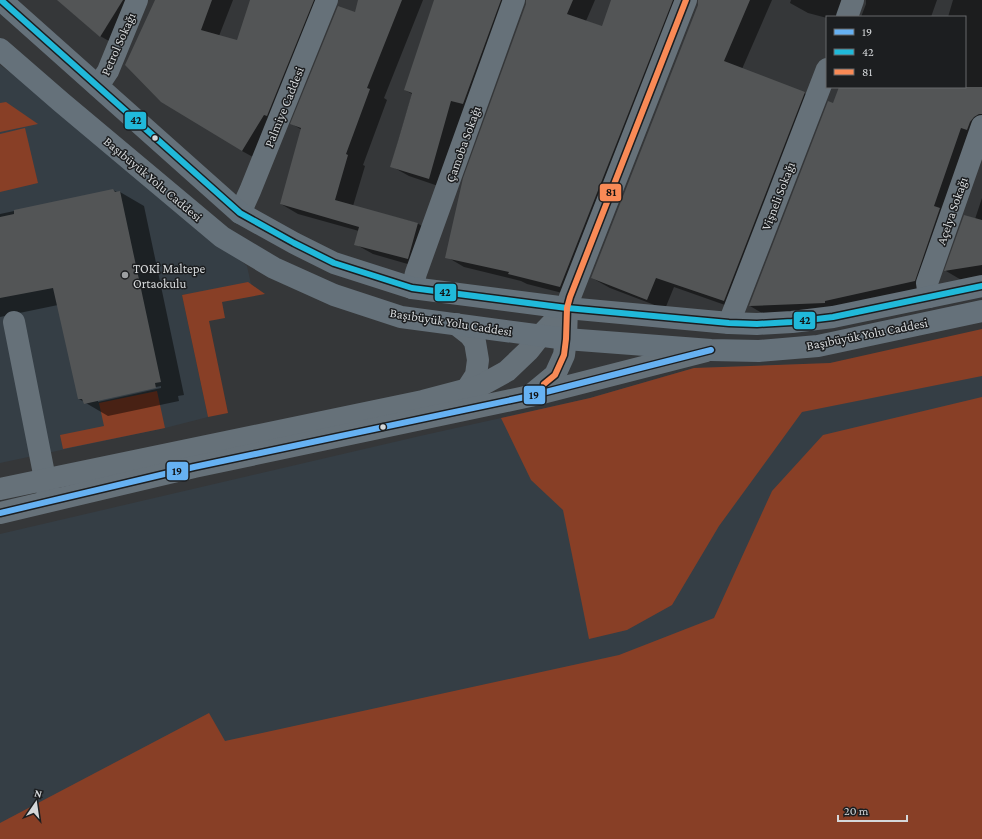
<svg xmlns="http://www.w3.org/2000/svg" width="982" height="839" viewBox="0 0 982 839" font-family="'Crimson Pro',serif">
  <style>
    .built { fill: #353e45 }
    .green { fill: #883f26 }
    .shadow { fill: #0007; fill-rule: evenodd }
    .building { fill: #535556 }
    .lines { fill: none; stroke-linecap: round; stroke-linejoin: round }
    .minor { stroke: #667179; stroke-width: 22 }
    .major { stroke: #65717a; stroke-width: 22 }
    .bus-1-casing { stroke: #1c1e20; stroke-width: 9 }
    .bus-2-casing { stroke: #1c1e20; stroke-width: 9 }
    .bus-3-casing { stroke: #1c1e20; stroke-width: 9 }
    .bus-1 { stroke: #66b1f2; stroke-width: 6 }
    .bus-2 { stroke: #20b9da; stroke-width: 6 }
    .bus-3 { stroke: #f98a56; stroke-width: 6 }
    .bus-dot { fill: #d5d8da; stroke: #1c1e20; stroke-width: 1.5 }
    .poi-dot { fill: #9da0a2; stroke: #1c1e20; stroke-width: 1.5 }
    .labels { text-anchor: middle; dominant-baseline: central; stroke-width: 3; stroke-linejoin: round; paint-order: stroke }
    .street-label { font-size: 13px; fill: #d5d8da; stroke: #1c1e20 }
    .poi-label { font-size: 13px; fill: #d5d8da; stroke: #1c1e20; text-anchor: start }
    .line-badge { stroke: #1c1e20; stroke-width: 1.5 }
    .pale-badge-label { font-size: 11px; text-anchor: middle; font-weight: bold; fill: #111 }
  </style>
  <rect width="100%" height="100%" fill="#353739"/>
  <g class="built">
    <polygon points="0,65 47,99 247,266 251,284 182,295 208,417 165,428 0,463"/>
    <polygon points="982,331 982,839 0,839 0,534 420,436 590,398 694,368 830,363 928,344"/>
  </g>
  <g class="green">
    <polygon points="6,102 38,124 0,132 0,103"/>
    <polygon points="25,128 38,183 0,192 0,134"/>
    <polygon points="248,282 265,294 222,302 225,318 209,321 228,413 208,417 182,295"/>
    <polygon points="982,329 982,376 802,412 719,526 672,605 627,630 589,639 563,510 531,480 501,418 590,398 694,368 830,363"/>
    <polygon points="157,391 165,428 63,449 60,435 104,426 99,403"/>
    <polygon points="982,397 982,839 0,839 0,823 209,713 225,741 619,655 714,618 772,491 823,435"/>
  </g>
  <g class="shadow">
    <polygon points="58,0 147,0 118,46 100,36"/>
    <polygon points="156,0 233,0 219,36 238,42 252,0 320,0 260,161 242,151"/>
    <polygon points="359,0 423,0 384,98 387,100 363,165 365,166 353,206 417,223 435,234 425,269 373,254 355,244 359,231 298,214 281,204 302,130 292,124 355,14"/>
    <polygon points="435,0 524,0 447,189 409,176 391,166 412,94 405,90"/>
    <polygon points="527,0 595,0 586,21 603,27 612,0 696,0 578,297 527,284 521,281 464,267 447,257 527,4"/>
    <polygon points="699,0 772,0 742,69 804,93 822,103 742,311 674,287 665,309 610,288 592,278 699,5"/>
    <polygon points="791,0 863,0 845,17 827,17 827,18 808,13 790,3"/>
    <polygon points="866,0 937,0 931,17 861,17 866,4"/>
    <polygon points="953,0 982,0 982,138 933,290 843,310 767,316 750,306 834,105 840,87 965,87 965,17 948,17"/>
    <path d="M113 190 119 193 120 192 144 206 184 395 178 396 179 401 108 416 79 399 58 305 0 317V214ZM161 386V388L98 402V399Z"/>
    <polygon points="982,198 982,277 963,281 946,271 965,216 975,219"/>
  </g>
  <g class="building">
    <polygon points="57,0 123,0 100,37"/>
    <polygon points="155,0 212,0 201,30 237,40 250,0 314,0 267,116 264,115 242,151 161,102 125,65"/>
    <polygon points="358,0 402,0 367,88 370,89 346,154 348,155 335,200 418,223 408,259 354,245 359,227 280,204 301,128 290,124 338,6 355,12"/>
    <polygon points="434,0 501,0 463,104 451,101 429,179 390,167 398,141 412,93 404,90"/>
    <polygon points="526,0 573,0 567,14 602,26 611,0 673,0 560,287 508,274 509,272 445,258 463,178 526,4"/>
    <polygon points="698,0 750,0 724,61 805,92 724,301 656,278 647,300 591,278 698,5"/>
    <polygon points="839,87 982,87 982,114 979,114 974,117 970,122 967,130 961,128 934,206 940,208 915,281 825,301 825,303 749,306 828,101 833,103"/>
    <polygon points="113,189 115,192 120,191 161,382 155,383 156,388 84,404 82,399 78,399 53,288 0,298 0,217 14,214 14,210"/>
    <polygon points="964,215 982,220 982,265 944,271"/>
  </g>
  <g class="lines">
    <g class="minor">
      <polyline points="847,17 853,0"/>
      <polyline points="98,86 108,71 137,0"/>
      <polyline points="240,213 250,191 327,0"/>
      <polyline points="412,288 416,273 514,0"/>
      <polyline points="929,297 927,283 982,126"/>
      <polyline points="14,322 48,494"/>
      <polyline points="729,323 827,69"/>
      <polyline points="456,324 470,335 475,342 478,360 476,375 467,389"/>
      <polyline points="532,394 555,375 564,355 566,339 567,308 570,297 686,0"/>
      <polyline points="0,489 423,401 480,386 507,371 529,350 540,336 567,308"/>
      <polyline points="0,513 194,467 530,396 706,351"/>
    </g>
    <g class="major">
      <polyline points="1,0 240,213 294,243 334,263 412,288 567,308 729,323 757,324 792,322 833,317 982,286"/>
      <polyline points="0,49 61,102 222,237 274,268 334,295 401,317 566,339 711,350 759,351 818,346 982,311"/>
    </g>
    <defs>
      <polyline id="bus-1" points="0,513 194,467 530,396 711,350"/>
      <polyline id="bus-2" points="1,0 240,213 294,243 334,263 412,288 567,308 729,323 757,324 792,322 833,317 982,286"/>
      <polyline id="bus-3" points="544,384 555,375 564,355 566,339 567,308 570,297 686,0"/>
    </defs>
    <use href="#bus-1" class="bus-1-casing"/>
    <use href="#bus-2" class="bus-2-casing"/>
    <use href="#bus-3" class="bus-3-casing"/>
    <use href="#bus-1" class="bus-1"/>
    <use href="#bus-2" class="bus-2"/>
    <use href="#bus-3" class="bus-3"/>
  </g>
  <g class="bus-dot">
    <circle cx="155" cy="138" r="3.5"/>
    <circle cx="383" cy="427" r="3.5"/>
  </g>
  <circle class="poi-dot" cx="125" cy="275" r="4"/>
  <g class="labels">
    <g class="street-label">
      <text transform="translate(118 44) rotate(-66)">Petrol Sokağı</text>
      <text transform="translate(284 107) rotate(-68)">Palmiye Caddesi</text>
      <text transform="translate(463 144) rotate(-70)">Çamoba Sokağı</text>
      <text transform="translate(153 179) rotate(40)">Başıbüyük Yolu Caddesi</text>
      <text transform="translate(778 196) rotate(-69)">Vişneli Sokağı</text>
      <text transform="translate(952 211) rotate(-71)">Açelya Sokağı</text>
      <text transform="translate(451 322) rotate(9)">Başıbüyük Yolu Caddesi</text>
      <text transform="translate(867 334) rotate(-11)">Başıbüyük Yolu Caddesi</text>
    </g>
    <g class="poi-label">
      <text x="133" y="268">TOKİ Maltepe<tspan x="133" dy="15">Ortaokulu</tspan></text>
    </g>
  </g>
  <g class="line-badge">
    <rect x="124" y="111" width="23" height="19" rx="4" fill="#20b9da"/>
    <rect x="599" y="183" width="23" height="19" rx="4" fill="#f98a56"/>
    <rect x="434" y="283" width="23" height="19" rx="4" fill="#20b9da"/>
    <rect x="793" y="311" width="23" height="19" rx="4" fill="#20b9da"/>
    <rect x="523" y="385" width="23" height="20" rx="4" fill="#66b1f2"/>
    <rect x="166" y="461" width="23" height="20" rx="4" fill="#66b1f2"/>
  </g>
  <g class="pale-badge-label">
    <text x="136" y="124">42</text>
    <text x="611" y="196">81</text>
    <text x="445" y="296">42</text>
    <text x="805" y="324">42</text>
    <text x="534" y="399">19</text>
    <text x="177" y="475">19</text>
  </g>
  <rect x="826" y="16" width="140" height="72" fill="#1c1e20" stroke="#66686a"/>
  <rect x="834" y="29" width="20" height="6" fill="#66b1f2" stroke="#66686a"/>
  <text x="862" y="36" font-size="12" fill="#d5d8da">19</text>
  <rect x="834" y="49" width="20" height="6" fill="#20b9da" stroke="#66686a"/>
  <text x="862" y="56" font-size="12" fill="#d5d8da">42</text>
  <rect x="834" y="69" width="20" height="6" fill="#f98a56" stroke="#66686a"/>
  <text x="862" y="76" font-size="12" fill="#d5d8da">81</text>
  <g transform="translate(36 803) rotate(13)" stroke="#1c1e20" stroke-width="3" paint-order="stroke">
  <path d="M0-3L7 15L0 10L-7 15Z" fill="#d5d8da"/>
  <text y="-6" font-size="11" font-weight="bold" text-anchor="middle" fill="#d5d8da">N</text>
  </g>
  <path d="M838 815v6h69v-6" fill="none" stroke="#d5d8da" stroke-width="2"/>
  <text x="844" y="815" font-size="12" fill="#d5d8da" stroke="#1c1e20" stroke-width="3" paint-order="stroke">20 m</text>
</svg>
